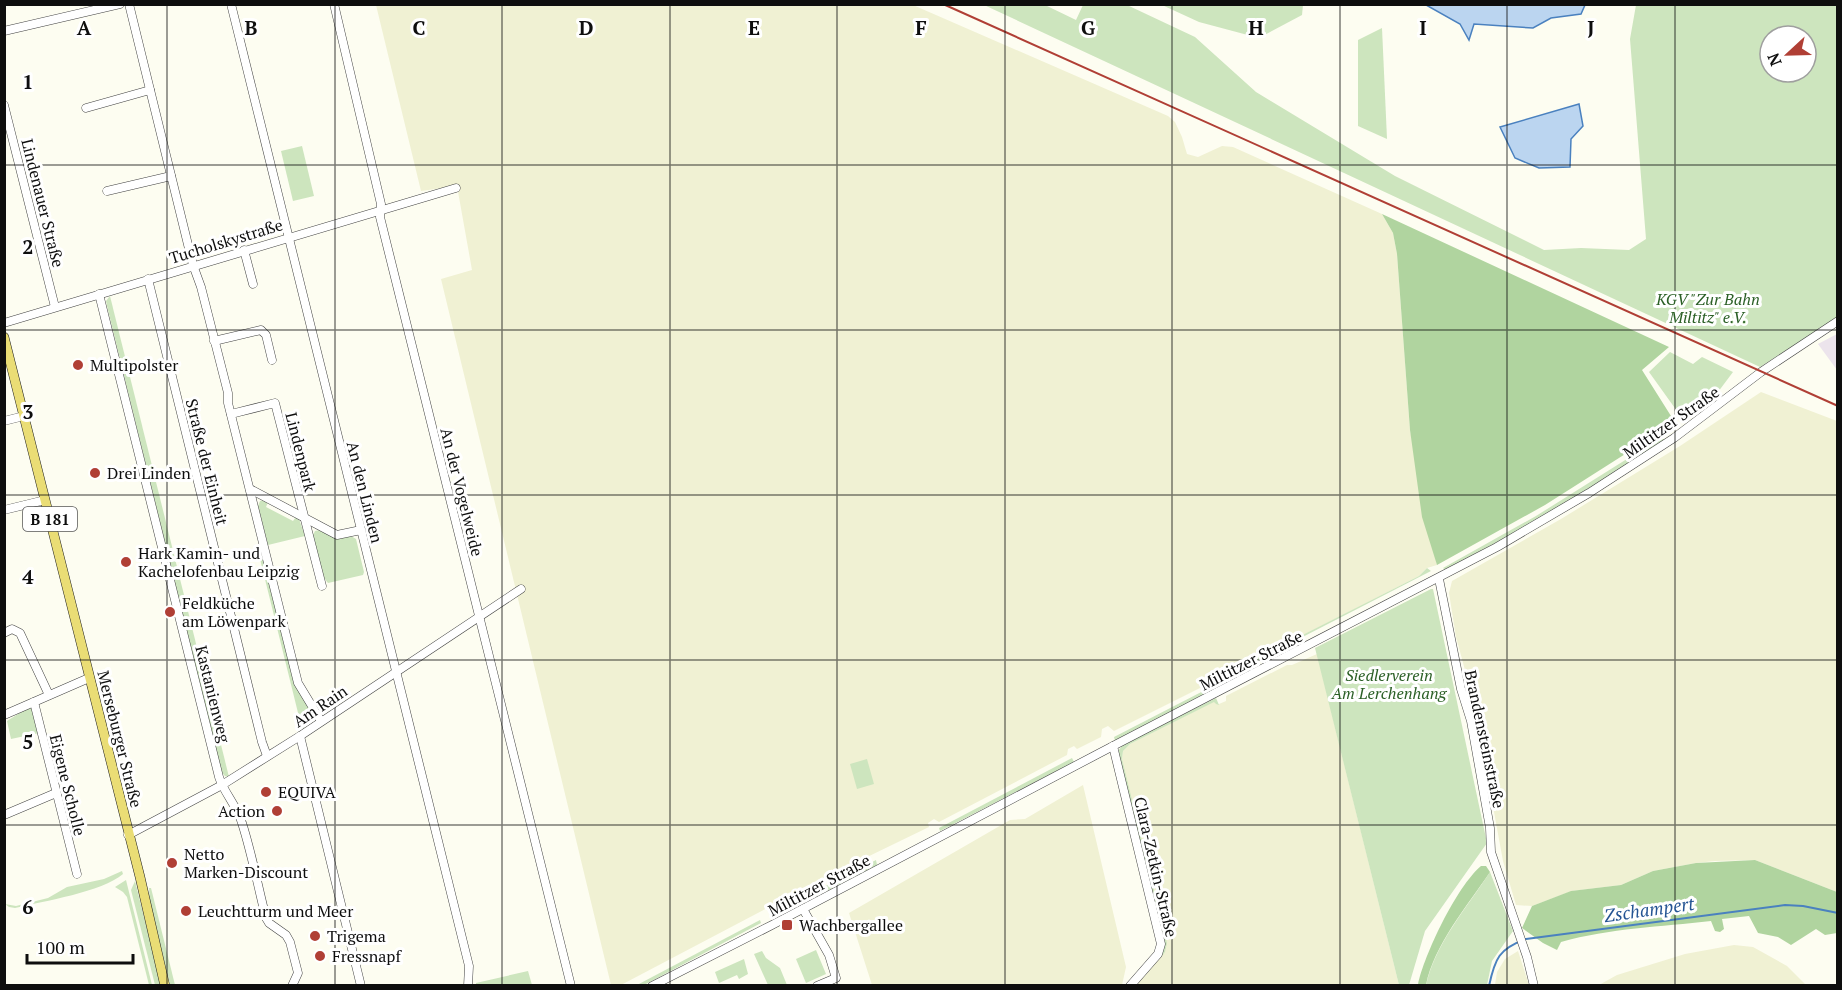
<svg xmlns="http://www.w3.org/2000/svg" width="1842" height="990" viewBox="0 0 1842 990" font-family="'PT Serif',serif">
  <style>
    .industrial { fill: #ece4ec }
    .farmland { fill: #f0f1d3 }
    .green { fill: #cde5be; fill-rule: evenodd }
    .forest { fill: #b0d49f }
    .water { fill: #bbd5f0; stroke: #4a81bf; stroke-width: 1.5 }
    .lines { fill: none; stroke-linecap: round; stroke-linejoin: round }
    .stream { stroke: #4a81bf; stroke-width: 2 }
    .minor-casing { stroke: #414141; stroke-width: 9 }
    .major-casing { stroke: #1f1f1f; stroke-width: 10 }
    .minor { stroke: #fff; stroke-width: 8 }
    .major { stroke: #eadd75; stroke-width: 9 }
    .rail { stroke: #b03f35; stroke-width: 2 }
    .grid { fill: none; stroke: #0e0e0e; stroke-width: 1.5; stroke-opacity: 0.55 }
    .poi-dot { fill: #b03f35; stroke: #fff; stroke-width: 2 }
    .labels { text-anchor: middle; dominant-baseline: central; stroke-width: 6; stroke-linejoin: round; paint-order: stroke }
    .shield { fill: #fff; stroke: #565656; stroke-width: 1.5 }
    .shield-label { font-size: 15px; font-weight: bold; fill: #0e0e0e }
    .street-label { font-size: 16px; fill: #0e0e0e; stroke: #fff }
    .park-label { font-size: 16px; font-style: italic; fill: #2a5f25; stroke: #fff }
    .poi-label { font-size: 16px; fill: #0e0e0e; stroke: #fff; text-anchor: start }
    .water-label { font-size: 18px; font-style: italic; fill: #245493; stroke: #fff }
    .grid-label { font-size: 20px; text-anchor: middle; font-weight: bold; fill: #0e0e0e; stroke: #fff; stroke-width: 6; stroke-linejoin: round; paint-order: stroke }
  </style>
  <rect width="100%" height="100%" fill="#fdfdf1"/>
  <polygon class="industrial" points="1837,334 1837,370 1818,344"/>
  <g class="farmland">
    <polygon points="376,5 913,5 1168,116 1175,122 1182,137 1187,154 1198,157 1222,146 1233,147 1382,214 1393,233 1397,254 1410,430 1437,565 1427,568 1419,576 1219,678 1214,672 1203,678 1204,686 1114,731 1108,726 1102,729 1101,737 1077,749 1074,746 1068,749 1067,755 939,822 934,819 928,823 929,827 826,877 621,985 611,985 441,279 472,270 457,186 421,191"/>
    <polygon points="1761,392 1837,421 1837,892 1755,860 1715,861 1696,863 1653,871 1621,885 1572,891 1532,906 1516,905 1503,861 1474,703 1456,637 1449,593 1452,581 1561,519 1680,446"/>
    <polygon points="1317,654 1399,985 1134,985 1162,956 1122,759 1123,751 1130,744 1215,701 1216,704 1219,704 1226,701 1226,696 1287,665 1292,665"/>
    <polygon points="1083,785 1126,967 1122,985 872,985 849,913 1010,820 1025,819"/>
    <polygon points="1734,945 1753,947 1787,966 1806,985 1599,985 1617,975 1685,954"/>
    <polygon points="1518,951 1529,985 1495,985 1497,972 1505,959"/>
  </g>
  <g class="green">
    <path d="M984 5H1045L1076 20 1083 5H1127L1195 37 1256 92 1395 176 1544 250 1581 248 1629 250 1646 239 1630 39 1636 5H1837V318L1760 367ZM1770 36H1806V72H1770Z"/>
    <polygon points="1162,5 1303,5 1302,15 1259,38 1199,22"/>
    <polygon points="1382,28 1387,139 1358,126 1358,40"/>
    <polygon points="302,146 314,196 293,201 281,151"/>
    <polygon points="110,296 229,777 225,776 221,772 107,306 106,301"/>
    <polygon points="1670,352 1693,364 1702,357 1733,372 1718,392 1682,418 1649,372"/>
    <polygon points="1663,439 1665,440 1557,509 1446,570 1443,568 1536,516 1654,442"/>
    <polygon points="264,500 268,502 266,507 293,521 296,517 299,519 305,536 268,545 258,506 260,501"/>
    <polygon points="320,530 338,539 351,536 356,539 364,572 363,575 328,583 320,573 313,535 315,531"/>
    <polygon points="264,558 296,686 313,714 312,721 302,729 260,559"/>
    <polygon points="1427,568 1431,571 1215,682 1211,674 1214,672 1220,677 1419,576"/>
    <polygon points="1431,589 1433,589 1487,843 1425,931 1409,985 1399,985 1315,648"/>
    <polygon points="1211,687 1212,691 1115,741 1114,737"/>
    <polygon points="1216,698 1219,705 1216,704 1214,702 1130,744 1123,751 1122,759 1167,943 1165,952 1162,956 1134,985 1160,956 1118,751 1122,746 1129,741"/>
    <polygon points="29,707 34,710 39,733 11,739 7,721"/>
    <polygon points="1072,758 1074,762 940,831 939,828"/>
    <polygon points="867,759 874,784 857,789 850,764"/>
    <polygon points="876,860 877,865 785,912 783,908"/>
    <path d="M122 871 123 874C102 892 44 901 15 908L9 907 5 904 16 906 48 898 67 887 104 879Z"/>
    <path d="M1490 872 1513 931 1492 961 1487 985 1426 986C1434 945 1468 906 1490 872Z"/>
    <polygon points="126,880 152,985 149,985 127,897 123,892 115,887"/>
    <polygon points="135,881 161,985 155,985 131,890"/>
    <polygon points="149,888 151,888 175,985 170,985 150,906"/>
    <polygon points="760,920 761,923 644,985 637,985"/>
    <polygon points="816,950 826,974 806,983 796,959"/>
    <polygon points="762,951 766,958 780,968 787,985 768,985 754,954"/>
    <polygon points="744,959 748,974 739,979 737,975 719,983 715,972"/>
    <polygon points="528,971 532,985 476,986 476,983"/>
  </g>
  <g class="forest">
    <polygon points="1382,214 1669,347 1642,370 1671,416 1662,436 1652,437 1545,505 1437,565 1422,517 1410,430 1397,254 1393,233"/>
    <path d="M1755 860 1837 892V933L1825 935 1816 929 1791 945 1778 937 1758 933 1749 916 1722 919 1724 929 1720 932 1715 931 1711 921C1661 927 1610 928 1561 942L1557 950 1543 943 1522 928 1532 906 1571 891 1621 885 1653 871 1696 863Z"/>
    <path d="M1481 866H1486L1490 872C1467 906 1434 945 1426 985H1418C1424 955 1457 886 1481 866Z"/>
  </g>
  <g class="water">
    <polygon points="1426,5 1585,5 1581,14 1551,18 1533,28 1474,24 1469,40 1460,24"/>
    <polygon points="1579,104 1583,126 1571,139 1570,167 1539,168 1515,158 1500,127"/>
  </g>
  <g class="lines">
    <path class="stream" d="M1489 986C1495 958 1499 949 1526 939L1785 905 1803 906 1838 913"/>
    <defs>
      <g id="minor">
        <polyline points="129,4 193,265 201,287 228,393 228,403 298,683 321,721"/>
        <polyline points="231,4 469,966 468,986"/>
        <polyline points="334,4 381,204 380,217 571,986"/>
        <polyline points="4,31 120,4"/>
        <polyline points="4,105 55,307"/>
        <polyline points="86,108 150,90"/>
        <polyline points="107,191 171,176"/>
        <polyline points="244,250 253,284"/>
        <polyline points="148,279 262,742 267,756"/>
        <path d="M99 294 219 777C224 793 237 806 242 823 252 854 258 887 266 918L269 923 286 935 290 942 298 973 292 986"/>
        <polyline points="4,323 456,188"/>
        <polyline points="214,341 261,330 266,335 272,360"/>
        <polyline points="231,414 275,403 322,586"/>
        <polyline points="4,421 24,416"/>
        <polyline points="250,489 337,535 361,530"/>
        <polyline points="4,510 45,500"/>
        <polyline points="1439,579 1461,689 1471,721 1490,828 1491,852 1527,957 1534,986"/>
        <polyline points="4,633 12,629 20,633 49,695"/>
        <polyline points="34,702 77,874"/>
        <polyline points="4,715 89,678"/>
        <polyline points="300,736 361,986"/>
        <polyline points="1113,746 1161,944 1158,954 1130,986"/>
        <polyline points="4,815 56,793"/>
        <polyline points="128,835 222,785 300,736 521,589"/>
        <polyline points="803,909 829,955 836,978 817,986"/>
        <polyline points="652,986 772,925 1113,746 1497,547 1589,493 1674,438 1761,372 1838,321"/>
      </g>
      <polyline id="major" points="4,337 140,877 165,986"/>
    </defs>
    <use href="#minor" class="minor-casing"/>
    <use href="#major" class="major-casing"/>
    <use href="#minor" class="minor"/>
    <use href="#major" class="major"/>
    <polyline class="rail" points="943,4 1838,406"/>
  </g>
  <path class="grid" d="M167 4V986M335 4V986M502 4V986M670 4V986M837 4V986M1005 4V986M1172 4V986M1340 4V986M1507 4V986M1675 4V986M4 165H1838M4 330H1838M4 495H1838M4 660H1838M4 825H1838"/>
  <g class="poi-dot">
    <circle cx="78" cy="365" r="6"/>
    <circle cx="95" cy="473" r="6"/>
    <circle cx="126" cy="562" r="6"/>
    <circle cx="170" cy="612" r="6"/>
    <circle cx="266" cy="792" r="6"/>
    <circle cx="277" cy="811" r="6"/>
    <circle cx="172" cy="863" r="6"/>
    <circle cx="186" cy="911" r="6"/>
    <rect x="781" y="919" width="12" height="12" rx="3"/>
    <circle cx="315" cy="936" r="6"/>
    <circle cx="320" cy="956" r="6"/>
  </g>
  <g class="labels">
    <rect class="shield" x="23" y="507" width="54" height="24" rx="4.5"/>
    <g class="shield-label">
      <text x="50" y="519">B 181</text>
    </g>
    <g class="street-label">
      <text transform="translate(43 203) rotate(76)">Lindenauer Straße</text>
      <text transform="translate(226 241) rotate(-17)">Tucholskystraße</text>
      <text transform="translate(1671 422) rotate(-35)">Miltitzer Straße</text>
      <text transform="translate(301 452) rotate(76)">Lindenpark</text>
      <text transform="translate(207 462) rotate(76)">Straße der Einheit</text>
      <text transform="translate(365 492) rotate(76)">An den Linden</text>
      <text transform="translate(462 492) rotate(76)">An der Vogelweide</text>
      <text transform="translate(1251 660) rotate(-27)">Miltitzer Straße</text>
      <text transform="translate(213 694) rotate(76)">Kastanienweg</text>
      <text transform="translate(320 706) rotate(-34)">Am Rain</text>
      <text transform="translate(120 739) rotate(76)">Merseburger Straße</text>
      <text transform="translate(1485 739) rotate(78)">Brandensteinstraße</text>
      <text transform="translate(68 785) rotate(76)">Eigene Scholle</text>
      <text transform="translate(1156 867) rotate(77)">Clara-Zetkin-Straße</text>
      <text transform="translate(819 885) rotate(-28)">Miltitzer Straße</text>
    </g>
    <g class="park-label">
      <text x="1708" y="299">KGV "Zur Bahn<tspan x="1708" dy="18">Miltitz" e.V.</tspan></text>
      <text x="1389" y="675">Siedlerverein<tspan x="1389" dy="18">Am Lerchenhang</tspan></text>
    </g>
    <g class="poi-label">
      <text x="90" y="365">Multipolster</text>
      <text x="107" y="473">Drei Linden</text>
      <text x="138" y="553">Hark Kamin- und<tspan x="138" dy="18">Kachelofenbau Leipzig</tspan></text>
      <text x="182" y="603">Feldküche<tspan x="182" dy="18">am Löwenpark</tspan></text>
      <text x="278" y="792">EQUIVA</text>
      <text x="265" y="811" text-anchor="end">Action</text>
      <text x="184" y="854">Netto<tspan x="184" dy="18">Marken-Discount</tspan></text>
      <text x="198" y="911">Leuchtturm und Meer</text>
      <text x="799" y="925">Wachbergallee</text>
      <text x="327" y="936">Trigema</text>
      <text x="332" y="956">Fressnapf</text>
    </g>
    <g class="water-label">
      <text transform="translate(1649 909) rotate(-8)">Zschampert</text>
    </g>
  </g>
  <g class="grid-label">
    <text x="84" y="35">A</text>
    <text x="251" y="35">B</text>
    <text x="419" y="35">C</text>
    <text x="586" y="35">D</text>
    <text x="754" y="35">E</text>
    <text x="921" y="35">F</text>
    <text x="1088" y="35">G</text>
    <text x="1256" y="35">H</text>
    <text x="1423" y="35">I</text>
    <text x="1591" y="35">J</text>
    <text x="28" y="89">1</text>
    <text x="28" y="254">2</text>
    <text x="28" y="419">3</text>
    <text x="28" y="584">4</text>
    <text x="28" y="749">5</text>
    <text x="28" y="914">6</text>
  </g>
  <rect width="1842" height="990" fill="none" stroke="#0e0e0e" stroke-width="12"/>
  <g transform="translate(1788 54) rotate(248)"><circle r="28" fill="#ffffff" stroke="#9f9f9f" stroke-width="1.5"/>
  <path d="M0-4.5L10 22L0 15L-10 22Z" fill="#b03f35"/>
  <text y="-9" font-size="16" font-weight="bold" text-anchor="middle" fill="#0e0e0e">N</text>
  </g>
  <path d="M27 954v9h106v-9" fill="none" stroke="#0e0e0e" stroke-width="3"/>
  <text x="36" y="954" font-size="18" fill="#0e0e0e" stroke="#ffffff" stroke-width="4.5" paint-order="stroke">100 m</text>
</svg>
